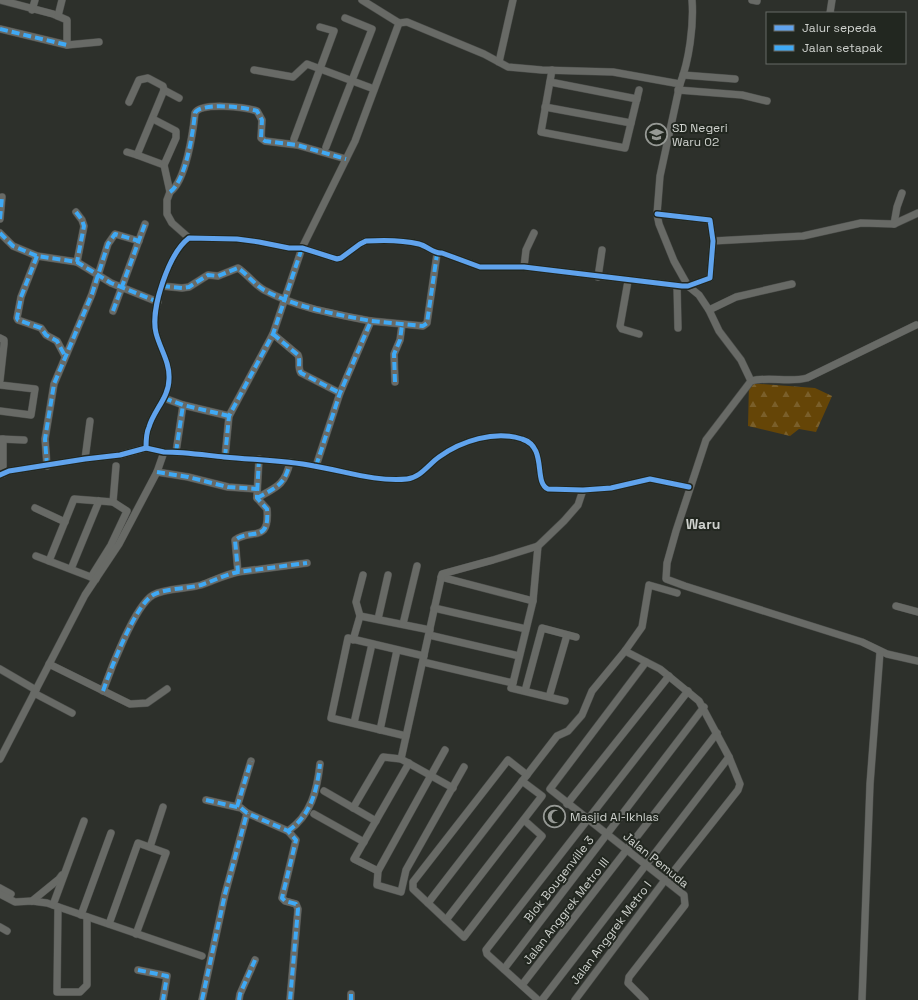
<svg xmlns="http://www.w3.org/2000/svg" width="918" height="1000" viewBox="0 0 918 1000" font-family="'Space Grotesk',sans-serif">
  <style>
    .forest { fill: url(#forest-firs) }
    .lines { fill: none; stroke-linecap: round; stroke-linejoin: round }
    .street-casing { stroke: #4a4c49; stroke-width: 8 }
    .street { stroke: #686a66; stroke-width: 7 }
    .quiet { stroke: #3fa9f5; stroke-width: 4; stroke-dasharray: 8 4; stroke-linecap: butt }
    .cycleway-casing { stroke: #222720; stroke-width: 8 }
    .cycleway { stroke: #60a3ed; stroke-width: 5 }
    .labels { text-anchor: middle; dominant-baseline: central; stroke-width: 4; stroke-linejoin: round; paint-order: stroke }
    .poi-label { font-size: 12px; fill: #cfd2ce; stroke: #222720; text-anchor: start }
    .street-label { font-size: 12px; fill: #cfd2ce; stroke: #222720 }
    .quarter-label { font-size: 14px; font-weight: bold; fill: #cfd2ce; stroke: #222720 }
  </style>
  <defs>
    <pattern id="forest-firs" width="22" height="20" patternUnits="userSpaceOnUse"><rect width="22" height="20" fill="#654507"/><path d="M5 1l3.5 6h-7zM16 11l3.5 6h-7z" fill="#7a5f2a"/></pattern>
  </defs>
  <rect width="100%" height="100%" fill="#2d302b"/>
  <polygon class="forest" points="749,383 815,388 832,396 816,432 799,429 790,436 748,426"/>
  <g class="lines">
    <defs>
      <g id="street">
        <polyline points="0,0 53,14 67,20 67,45"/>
        <polyline points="362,0 399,23 407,22 484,54 508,67 542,70 613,72 680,84"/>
        <path d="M692 0C694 25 689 61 680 84L660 176 657 214 659 224 674 261 688 286 699 295 709 310 719 331 741 360 751 381"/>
        <polyline points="752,0 757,1"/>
        <polyline points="32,10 35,0"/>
        <polyline points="830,13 832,0"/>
        <polyline points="58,16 62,0"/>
        <polyline points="0,29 67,45 99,42"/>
        <polyline points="499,62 513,0"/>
        <polyline points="254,70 293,77 307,64 374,89"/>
        <polyline points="552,70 541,132 625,148 639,90"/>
        <polyline points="683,75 735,79"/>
        <polyline points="550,82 637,99"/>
        <polyline points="164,90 179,98"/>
        <polyline points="678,90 742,95 767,101"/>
        <polyline points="545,107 631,123"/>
        <polyline points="294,139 334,31 320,27"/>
        <polyline points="326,147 372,29 345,18"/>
        <polyline points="127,152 137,155 164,90 163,86 148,78 139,80 129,102"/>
        <polyline points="137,155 164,165 176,138 176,131 153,119"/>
        <polyline points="164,165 170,192 167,200 167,214 172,223 189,238"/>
        <path d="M170 192C186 181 193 132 195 113 201 102 245 107 257 111L262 120 261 138 265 141 297 145 346 159"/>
        <polyline points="76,212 82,220 84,226 77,262"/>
        <polyline points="0,219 2,197"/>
        <polyline points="894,224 897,207 902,193"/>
        <polyline points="0,233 13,246 37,256 77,262 111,283 158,302"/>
        <polyline points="713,241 803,236 861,223 894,224 918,213"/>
        <polyline points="37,256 21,297 17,318 18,320 41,328 46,335 57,341 65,356"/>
        <polyline points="524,267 526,250 534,233"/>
        <polyline points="598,277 602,250"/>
        <polyline points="628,281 620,326 622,329 639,334"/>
        <path d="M162 286 182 288 189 287 208 275 218 276 238 268C247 274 254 284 264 290 297 308 335 314 371 321"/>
        <polyline points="677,286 678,328"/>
        <polyline points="709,310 736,297 792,284"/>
        <polyline points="113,311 145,224"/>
        <path d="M916 325 807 378C789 383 769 376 751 381L706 440 676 531 667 563 666 579 685 586 862 642 887 654 918 661"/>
        <path d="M273 334 298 355C301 361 297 367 301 373L340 393"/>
        <polyline points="0,338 4,340 4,344 0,380"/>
        <polyline points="395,382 394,354 400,340 402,325"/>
        <polyline points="0,385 35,389 31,415 0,411"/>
        <polyline points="164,398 183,405 229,416"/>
        <polyline points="0,439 24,440"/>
        <polyline points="3,439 3,474"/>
        <path d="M146 448C146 441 146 433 149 427 154 410 169 397 169 379 170 362 160 349 156 333 150 309 169 253 189 238L237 239 259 242 289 248H302L337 259 341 258 360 244 366 241C382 240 403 240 419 244 427 246 434 254 442 253L480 267H524L682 286H688L710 278 713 241 710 220 657 214"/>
        <polyline points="176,452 183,405"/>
        <polyline points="225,457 229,416 273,334 302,248 355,141 399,23"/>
        <polyline points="85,459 90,421"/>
        <path d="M259 459 257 495V498L267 509C270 544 251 528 235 540L238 572 307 563"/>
        <polyline points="47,466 45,439 54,384 92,294 108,244 115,234 139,241"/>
        <polyline points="316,466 340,393 371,321 423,326 427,323 437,254"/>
        <polyline points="157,472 188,477 228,487 257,489"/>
        <path d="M0 475 9 471 85 459 120 455 146 448 164 452C184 452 204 455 224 457 254 460 284 460 314 466 345 471 375 482 407 479 420 478 429 464 439 457 461 441 495 430 522 439 548 447 533 483 548 489L583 490 611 488 650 479 689 487"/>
        <path d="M257 498C277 487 285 485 290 462"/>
        <polyline points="113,502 116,466"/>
        <polyline points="35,508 65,522"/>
        <polyline points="36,556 96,579"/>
        <polyline points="49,561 74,499 113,502 127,511 111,545 91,577"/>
        <polyline points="71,569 99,501"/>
        <polyline points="441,577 533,601"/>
        <polyline points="896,606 918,612"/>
        <polyline points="434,608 526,629"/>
        <polyline points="360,616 430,630"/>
        <polyline points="378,619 388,575"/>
        <polyline points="403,624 417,566"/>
        <polyline points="429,635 519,656"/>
        <polyline points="353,640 360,616 356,602 363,575"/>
        <polyline points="625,651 660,669 699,701 729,757 740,784 738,790 666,881"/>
        <polyline points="423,662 513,683 533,601 538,546"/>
        <polyline points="49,664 130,704 147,703 167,689"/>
        <polyline points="0,669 36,690"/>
        <polyline points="513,683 511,688 565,701"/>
        <path d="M103 691C110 671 135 605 153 595 165 588 187 589 201 585 213 581 224 575 238 572"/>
        <polyline points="525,691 542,628 576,637"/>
        <polyline points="34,693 72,713"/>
        <polyline points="549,697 567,635"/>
        <polyline points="354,723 372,644"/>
        <polyline points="380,730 397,650"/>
        <polyline points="406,736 331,718 348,638 424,656"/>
        <polyline points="445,750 378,871 377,885 401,892 406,870 464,767"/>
        <polyline points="0,759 85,595 119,544 157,472 164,452"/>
        <polyline points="453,788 401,759 442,574 493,560 538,546 564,521 578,505 583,490"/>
        <polyline points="324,791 376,821"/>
        <polyline points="206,800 241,808 247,813 288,831 296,840 282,898 285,901 296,904 298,909 290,1000"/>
        <polyline points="567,804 669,676"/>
        <polyline points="237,807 251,761"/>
        <polyline points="353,808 383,757 401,759"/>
        <polyline points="314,814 364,842"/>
        <polyline points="524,820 542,836 464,937 413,889 413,882 508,760 527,775"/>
        <path d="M288 831C311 815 317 791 320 764"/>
        <polyline points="150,847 163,807"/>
        <polyline points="378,871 354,859 409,763"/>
        <polyline points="0,888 11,894"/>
        <polyline points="0,894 15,902 32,901 47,903 202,956"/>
        <polyline points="32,901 59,879 62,875"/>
        <polyline points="428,903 557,736 568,731 582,715 592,691 625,651 642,627 649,585 677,593"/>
        <polyline points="53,905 84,821"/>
        <polyline points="58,907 57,992 80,992 87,985 87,917"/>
        <polyline points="81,915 111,833"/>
        <polyline points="446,920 542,796 522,781"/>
        <polyline points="109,924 138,843 166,853 136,934"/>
        <polyline points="0,927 7,931"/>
        <polyline points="504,969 704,707"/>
        <polyline points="138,970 167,976 163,1000"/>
        <polyline points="522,985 717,733"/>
        <polyline points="351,994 351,1000"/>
        <polyline points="202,1000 225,894 247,813"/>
        <polyline points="239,1000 240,994 255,960"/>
        <polyline points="538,1000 487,954 486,950 688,691"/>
        <polyline points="542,1000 729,757"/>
        <polyline points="575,1000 665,880"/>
        <polyline points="645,1000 628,983 629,977 685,905 684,895 550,789 646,662"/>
        <polyline points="862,1000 870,784 880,652"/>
      </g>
    </defs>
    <use href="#street" class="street-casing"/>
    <use href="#street" class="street"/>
    <g class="quiet">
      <polyline points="0,29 67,45"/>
      <path d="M170 192C186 181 193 132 195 113 201 102 245 107 257 111L262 120 261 138 265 141 297 145 346 159"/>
      <polyline points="76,212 82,220 84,226 77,262"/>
      <polyline points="0,219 2,197"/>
      <polyline points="0,233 13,246 37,256 77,262 111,283 158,302"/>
      <polyline points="37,256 21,297 17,318 18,320 41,328 46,335 57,341 65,356"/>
      <path d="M162 286 182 288 189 287 208 275 218 276 238 268C247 274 254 284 264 290 297 308 335 314 371 321"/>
      <polyline points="113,311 145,224"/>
      <path d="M273 334 298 355C301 361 297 367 301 373L340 393"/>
      <polyline points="395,382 394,354 400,340 402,325"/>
      <polyline points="164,398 183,405 229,416"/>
      <polyline points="176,452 183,405"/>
      <polyline points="225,457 229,416 273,334 302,248"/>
      <path d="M259 459 257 495V498L267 509C270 544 251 528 235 540L238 572 307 563"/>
      <polyline points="47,466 45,439 54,384 92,294 108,244 115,234 139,241"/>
      <polyline points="316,466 340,393 371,321 423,326 427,323 437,254"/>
      <polyline points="157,472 188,477 228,487 257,489"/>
      <path d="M257 498C277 487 285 485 290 462"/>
      <path d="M103 691C110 671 135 605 153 595 165 588 187 589 201 585 213 581 224 575 238 572"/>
      <polyline points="206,800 241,808 247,813 288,831 296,840 282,898 285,901 296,904 298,909 290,1000"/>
      <polyline points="237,807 251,761"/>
      <path d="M288 831C311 815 317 791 320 764"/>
      <polyline points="138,970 167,976 163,1000"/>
      <polyline points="351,994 351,1000"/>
      <polyline points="202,1000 225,894 247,813"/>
      <polyline points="239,1000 240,994 255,960"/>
    </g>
    <defs>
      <g id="cycleway">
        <path d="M146 448C146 441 146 433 149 427 154 410 169 397 169 379 170 362 160 349 156 333 150 309 169 253 189 238L237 239 259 242 289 248H302L337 259 341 258 360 244 366 241C382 240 403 240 419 244 427 246 434 254 442 253L480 267H524L682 286H688L710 278 713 241 710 220 657 214"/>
        <path d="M0 475 9 471 85 459 120 455 146 448 164 452C184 452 204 455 224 457 254 460 284 460 314 466 345 471 375 482 407 479 420 478 429 464 439 457 461 441 495 430 522 439 548 447 533 483 548 489L583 490 611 488 650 479 689 487"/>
      </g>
    </defs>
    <use href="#cycleway" class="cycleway-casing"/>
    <use href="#cycleway" class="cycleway"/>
  </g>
  <defs>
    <symbol id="school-ring" viewBox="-11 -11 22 22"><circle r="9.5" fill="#222720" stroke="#969995" stroke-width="1.5"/><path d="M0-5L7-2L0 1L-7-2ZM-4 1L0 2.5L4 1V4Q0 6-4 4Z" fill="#969995"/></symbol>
    <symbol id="mosque-ring" viewBox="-11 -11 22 22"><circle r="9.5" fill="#222720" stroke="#969995" stroke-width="1.5"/><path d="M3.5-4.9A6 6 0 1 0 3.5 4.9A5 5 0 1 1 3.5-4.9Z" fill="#969995"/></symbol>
  </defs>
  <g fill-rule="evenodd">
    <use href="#school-ring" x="644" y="122" width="25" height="25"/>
    <use href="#mosque-ring" x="542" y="804" width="25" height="25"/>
  </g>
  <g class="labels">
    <g class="poi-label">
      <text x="672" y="128">SD Negeri<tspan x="672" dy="14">Waru 02</tspan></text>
      <text x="570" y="817">Masjid Al-Ikhlas</text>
    </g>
    <g class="street-label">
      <text transform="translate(656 860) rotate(39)">Jalan Pemuda</text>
      <text transform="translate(559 879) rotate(-52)">Blok Bougenville 3</text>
      <text transform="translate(566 911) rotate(-52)">Jalan Anggrek Metro III</text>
      <text transform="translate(611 933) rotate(-53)">Jalan Anggrek Metro I</text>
    </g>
    <g class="quarter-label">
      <text x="703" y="524">Waru</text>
    </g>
  </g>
  <rect x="766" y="12" width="140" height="52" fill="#222720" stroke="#676b66"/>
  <rect x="774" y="25" width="20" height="6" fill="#60a3ed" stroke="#676b66"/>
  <text x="802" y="32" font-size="12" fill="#cfd2ce">Jalur sepeda</text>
  <rect x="774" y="45" width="20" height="6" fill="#3fa9f5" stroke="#676b66"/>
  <text x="802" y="52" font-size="12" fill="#cfd2ce">Jalan setapak</text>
</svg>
